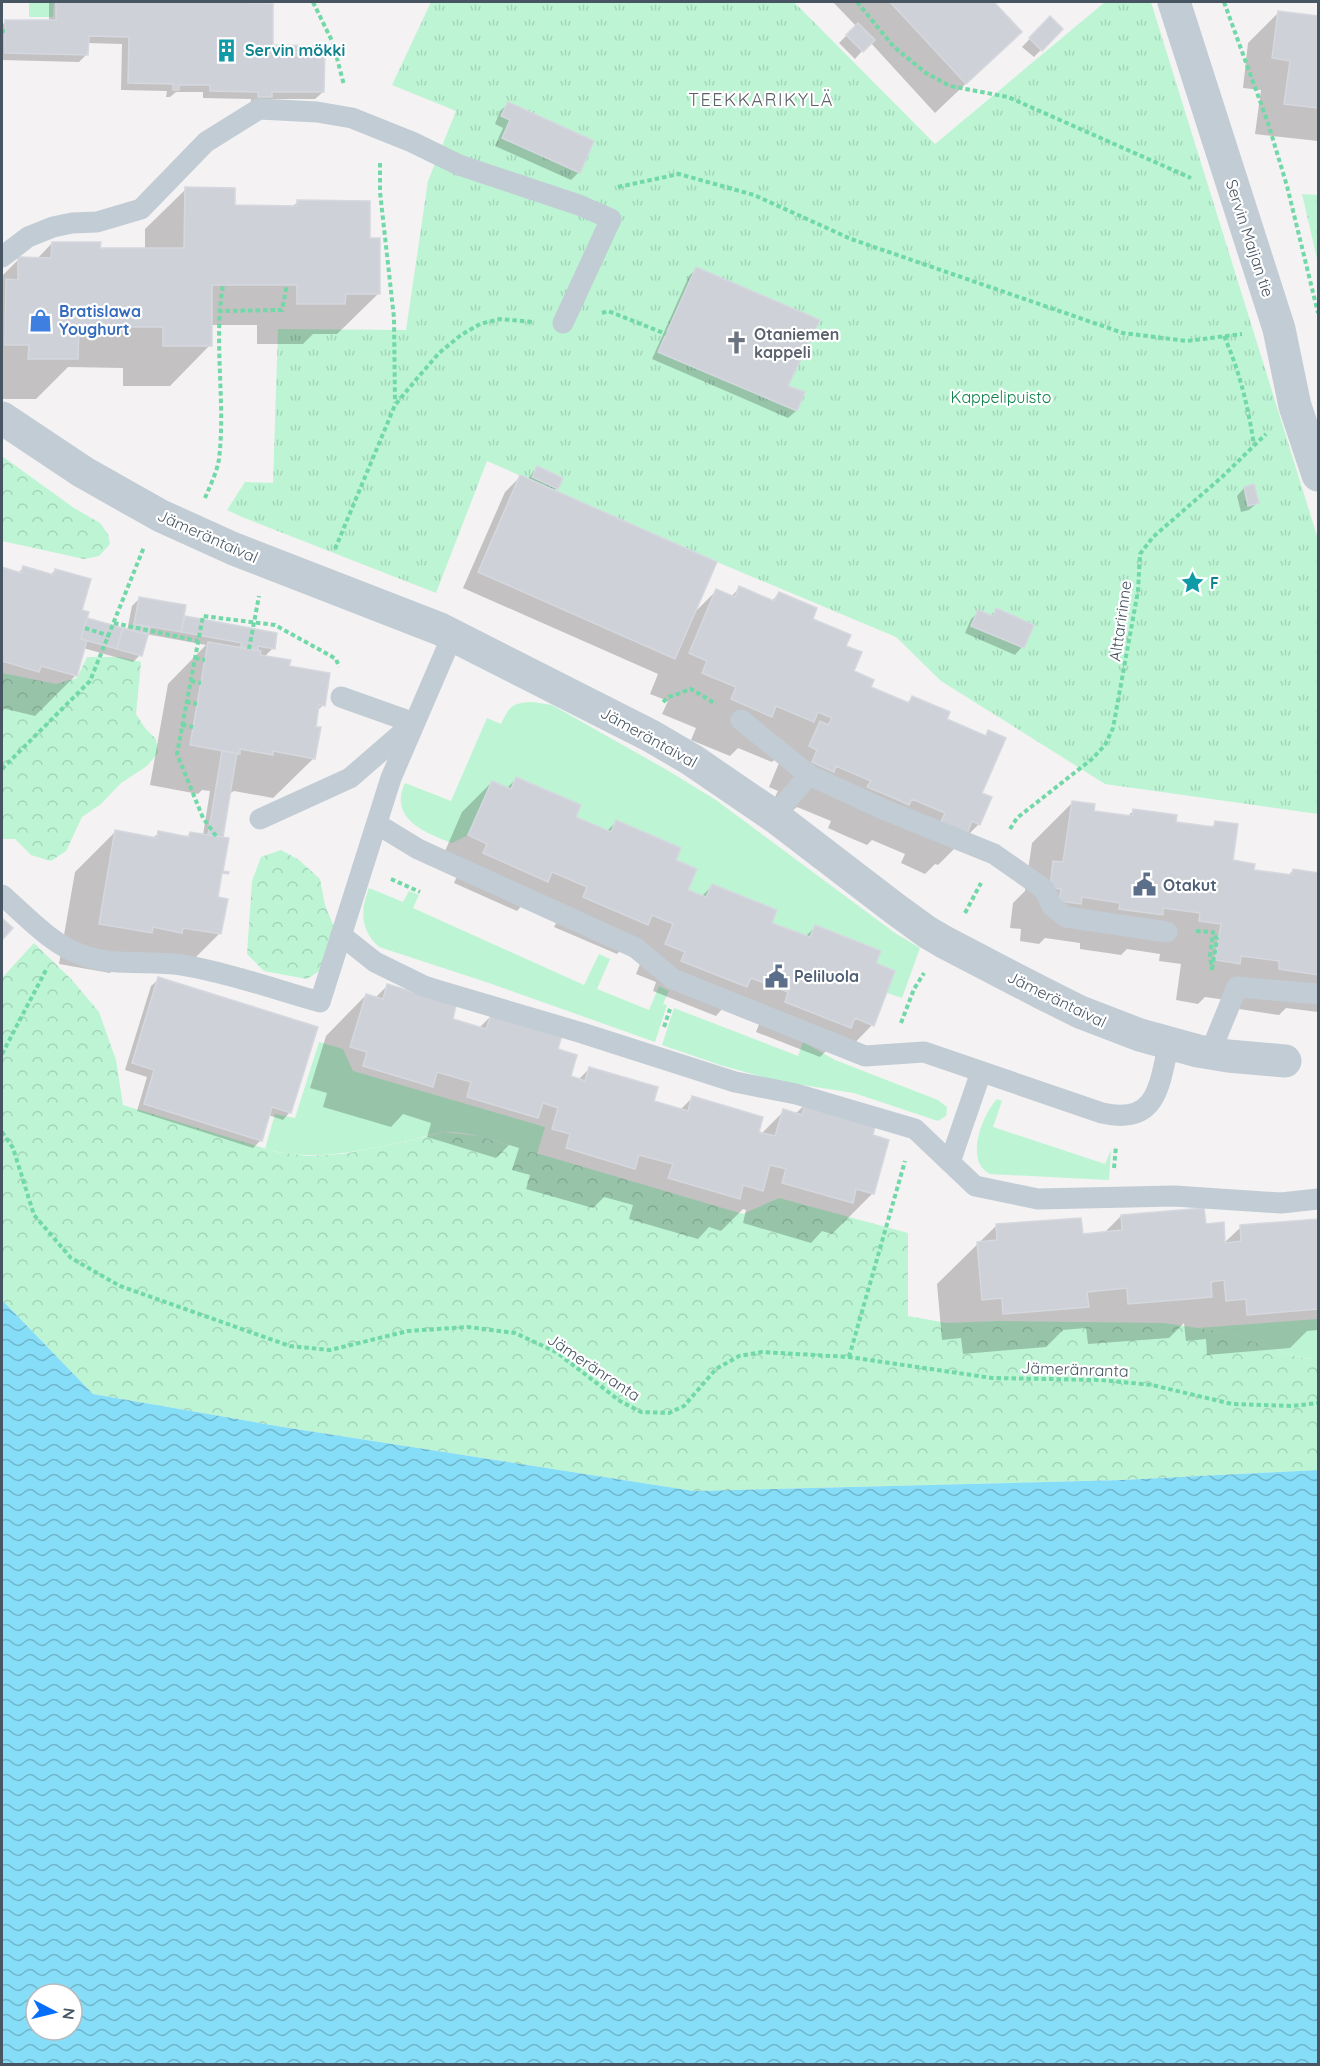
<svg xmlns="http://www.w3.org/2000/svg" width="1320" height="2066" viewBox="0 0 1320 2066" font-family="Quicksand,sans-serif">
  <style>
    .grass { fill: #bdf5d4 }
    .forest { fill: url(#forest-crowns) }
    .park { fill: url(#park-tufts) }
    .water { fill: url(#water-waves); fill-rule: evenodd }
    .shadow { fill: #0003 }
    .building { fill: #ced1d8; stroke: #d5d8de; stroke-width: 1.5 }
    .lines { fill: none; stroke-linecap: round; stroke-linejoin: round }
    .path { stroke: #71d8a7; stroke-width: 4; stroke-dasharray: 4.5 3; stroke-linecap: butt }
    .lane { stroke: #c2ccd5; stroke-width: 21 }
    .street { stroke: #c2ccd5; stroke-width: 33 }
    .labels { text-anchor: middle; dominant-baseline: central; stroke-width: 4.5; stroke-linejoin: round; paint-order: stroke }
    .culture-label { font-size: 16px; font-weight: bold; fill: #0d838f; stroke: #fff; text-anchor: start }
    .street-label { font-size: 16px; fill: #475562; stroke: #fff }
    .shop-label { font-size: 16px; font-weight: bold; fill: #366cbe; stroke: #fff; text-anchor: start }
    .worship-label { font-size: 16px; font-weight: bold; fill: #5b616d; stroke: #fff; text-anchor: start }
    .park-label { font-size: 16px; fill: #0d824a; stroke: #fff }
    .service-label { font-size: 16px; font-weight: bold; fill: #4e5e75; stroke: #fff; text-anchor: start }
    .neighbourhood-label { font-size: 18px; letter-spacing: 1.5px; fill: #5d6268; stroke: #fff }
  </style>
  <defs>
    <pattern id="forest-crowns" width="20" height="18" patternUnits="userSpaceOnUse" patternTransform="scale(1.5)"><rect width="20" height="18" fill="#bdf5d4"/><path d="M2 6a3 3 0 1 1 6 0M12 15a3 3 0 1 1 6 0" fill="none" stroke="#a4d4b9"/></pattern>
    <pattern id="park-tufts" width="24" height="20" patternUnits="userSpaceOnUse" patternTransform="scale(1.5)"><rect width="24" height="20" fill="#bdf5d4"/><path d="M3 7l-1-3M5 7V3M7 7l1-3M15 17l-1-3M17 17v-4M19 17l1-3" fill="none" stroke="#a4d4b9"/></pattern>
    <pattern id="water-waves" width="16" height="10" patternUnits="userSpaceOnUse" patternTransform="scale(1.5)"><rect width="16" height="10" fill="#86ddf7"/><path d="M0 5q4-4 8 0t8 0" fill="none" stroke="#6fb6cb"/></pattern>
  </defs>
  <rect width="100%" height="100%" fill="#f4f2f2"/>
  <g class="grass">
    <polygon points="29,2 54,2 53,17 29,17"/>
    <path d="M532 702 552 705 667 770 716 800 895 933 920 948 902 998 887 993 895 971 876 963 881 951 815 925 810 937 772 923 777 910 712 884 706 897 688 890 697 870 676 860 681 848 616 820 611 832 576 817 581 805 516 777 511 789 492 781 468 835 452 843C425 833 388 818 405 783L451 801 487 718 501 724C510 706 511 703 532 702Z"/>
    <path d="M369 888 403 902 409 891 419 895 413 908 584 985 599 954 610 959 597 989 649 1010 659 986 669 991 663 1004 667 1005 655 1042 489 983 379 947C360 930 360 910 369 888Z"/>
    <polygon points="674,1008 798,1056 803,1042 835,1060 938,1100 947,1107 946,1116 938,1121 854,1093 777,1081 720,1065 662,1045"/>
    <path d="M319 1042 343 1049 353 1071 545 1127 537 1154C514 1147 466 1129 443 1132 429 1134 416 1140 402 1142 357 1152 310 1162 265 1149L275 1114 295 1118Z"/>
    <path d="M997 1099 1002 1101 993 1127 1105 1164 1111 1150 1109 1180 990 1174C964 1162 982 1115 997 1099Z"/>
    <polygon points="1318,1319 1318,1359 1301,1358 1225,1332 1198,1328"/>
  </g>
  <g class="forest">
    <polygon points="2,456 74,508 100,523 108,534 110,544 99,556 84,559 2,541"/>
    <polygon points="87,657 119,657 141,662 136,714 145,728 156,739 158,753 147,766 121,783 101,804 82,817 66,851 51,861 31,855 15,839 2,839 2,673 56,684 77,678"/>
    <polygon points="281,850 299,860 320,879 325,905 334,927 329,948 318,972 307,979 264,971 247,954 252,881 261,857"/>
    <polygon points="34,943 72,980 99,1012 116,1060 123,1105 276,1152 308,1156 343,1154 404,1142 444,1132 478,1136 743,1214 779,1198 908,1233 908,1316 947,1323 999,1321 1163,1323 1225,1332 1301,1358 1318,1359 1318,1470 1122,1480 694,1491 283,1427 93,1394 2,1300 2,978"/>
  </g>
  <g class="park">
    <polygon points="431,2 794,2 935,144 1105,2 1151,2 1318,539 1318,814 1105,784 941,681 896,637 717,562 487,461 436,593 242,517 227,510 245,482 273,483 278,329 406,330 428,181 456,111 392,85"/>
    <polygon points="1302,194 1318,195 1318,263"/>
  </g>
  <path class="water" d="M2 1300 93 1394 283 1427 694 1491 1122 1480 1318 1470V2064H2ZM36 1994H72V2030H36Z"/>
  <g class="shadow">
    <polygon points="49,2 247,2 247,5 272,47 323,92 315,99 268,99 263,104 251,104 251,99 203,98 203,92 176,92 170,97 166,97 167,91 121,90 122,44 87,43 87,54 79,62 2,60 2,25 6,21 49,21"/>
    <polygon points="833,2 992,2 1020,32 935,113 870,42 855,59 839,43 856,26"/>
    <polygon points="1278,13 1318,18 1318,141 1255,134 1261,90 1243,88 1248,43"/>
    <polygon points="1050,18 1061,29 1034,57 1022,47"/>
    <polygon points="508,104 579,172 571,180 495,146 503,128 495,124 500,111"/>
    <polygon points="186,189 234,207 292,207 298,202 369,240 378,294 337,334 313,334 303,344 257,344 257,325 211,325 210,345 170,386 123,386 123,368 68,367 36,399 2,399 2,276 19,259 37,259 52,243 99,249 145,250 145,229"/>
    <polygon points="696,269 786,387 803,393 796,411 788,418 652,359 689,276"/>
    <polygon points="537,467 557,488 554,491 693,614 716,591 731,597 739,588 771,602 779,593 844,646 852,672 869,688 906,704 913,697 945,720 984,737 989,732 980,793 979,824 938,865 935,864 925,874 901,863 905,854 872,840 867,845 848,837 828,828 831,821 797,807 792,811 772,803 778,791 769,787 779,763 780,754 772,762 738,748 730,756 691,740 696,728 662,714 668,701 650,694 658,674 463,588 505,492 520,477 527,480"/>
    <polygon points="1244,488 1257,503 1249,510 1241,512 1237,496"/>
    <polygon points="23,568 50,576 55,570 86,619 127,631 132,606 140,598 183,617 275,634 273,648 264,657 287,667 323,705 316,712 314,758 273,798 234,791 229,794 220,838 216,899 220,933 179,974 115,968 110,973 59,964 75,872 115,832 153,838 159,833 186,838 190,833 203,835 210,791 202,790 198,794 150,785 168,684 206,645 146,634 140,655 133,662 83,648 76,675 35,716 2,708 2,569 18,573"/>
    <polygon points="996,610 1022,647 1015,655 965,633 971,619 979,612 990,616"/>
    <polygon points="516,779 574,818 606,832 616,822 674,861 686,891 701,897 712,886 770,924 805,937 815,927 874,964 872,1025 843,1055 828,1049 820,1057 756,1032 760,1022 723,1008 716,1016 653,991 656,982 636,974 644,954 625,946 617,954 554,927 559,917 525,902 517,911 454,883 458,874 439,865 462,812 492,782 506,789"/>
    <polygon points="1073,802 1092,812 1127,817 1133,811 1174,823 1210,828 1216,823 1231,862 1252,871 1288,876 1293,870 1318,874 1318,1012 1286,1008 1279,1015 1239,1009 1240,1002 1205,997 1198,1004 1176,1000 1181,964 1159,961 1160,954 1127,949 1121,955 1080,949 1080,943 1045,938 1039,944 1020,941 1021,929 1010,928 1013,903 1025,891 1032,843"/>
    <polygon points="159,979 290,1112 283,1120 268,1115 261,1140 253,1148 137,1111 147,1077 125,1070 151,986"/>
    <polygon points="387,986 451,1020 479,1028 491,1016 557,1050 569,1077 578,1080 590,1068 652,1102 680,1110 692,1098 761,1134 784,1111 795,1114 807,1103 871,1136 888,1141 872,1194 832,1234 822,1231 811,1243 743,1223 746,1210 743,1209 721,1231 709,1227 698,1239 629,1219 633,1205 604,1197 593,1208 526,1189 530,1175 512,1170 519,1148 509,1145 496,1158 427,1137 431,1123 403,1114 391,1127 323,1107 327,1093 310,1088 326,1036 366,995 375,998"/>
    <polygon points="1121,1216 1204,1225 1224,1243 1241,1227 1318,1221 1318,1330 1307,1331 1290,1348 1207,1355 1206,1339 1186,1341 1184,1323 1169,1338 1088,1344 1086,1328 1063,1330 1046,1347 963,1354 961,1338 942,1340 937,1284 996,1226 1081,1235 1104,1233"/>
  </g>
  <g class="building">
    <polygon points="56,2 248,2 248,3 273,4 273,45 325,46 324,92 272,92 272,97 258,97 258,92 210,91 210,85 179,85 179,90 173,90 173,84 128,83 129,37 89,36 88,55 5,53 5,20 56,20"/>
    <polygon points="890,2 994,2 1022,32 966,84"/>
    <polygon points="1278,11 1318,16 1318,108 1284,104 1290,61 1272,58"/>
    <polygon points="1050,16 1063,29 1042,51 1029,38"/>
    <polygon points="858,23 875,40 863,52 846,35"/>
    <polygon points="508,102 594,141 580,173 502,138 510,120 501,116"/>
    <polygon points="185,187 235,188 235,205 297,206 297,200 370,201 370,238 380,238 380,294 346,294 345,304 297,304 297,285 212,285 212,346 163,346 163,327 79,327 78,359 28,359 29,345 5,345 6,279 18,280 18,257 51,258 52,242 101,242 100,248 184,248"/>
    <polygon points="696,267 820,320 788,386 805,392 797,411 658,352"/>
    <polygon points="537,466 563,478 558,489 532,477"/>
    <polygon points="520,475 717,562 675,659 478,572"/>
    <polygon points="1254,484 1259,503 1248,506 1244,487"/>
    <polygon points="23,566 54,575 55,569 91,579 82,610 89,612 81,639 87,640 77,676 41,666 39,672 2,661 2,567 21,573"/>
    <polygon points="739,586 774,601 779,592 817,608 813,619 851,635 846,646 862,652 854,671 874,680 871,687 909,703 912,696 950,712 947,719 986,736 988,730 1006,738 982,793 992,797 980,825 972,821 967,834 941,822 945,813 912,799 909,805 889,796 867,787 871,781 836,766 834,772 812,762 817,750 809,746 820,721 828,725 832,718 818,712 814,722 776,706 772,717 731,699 736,687 702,673 707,661 689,653 716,589 735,597"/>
    <polygon points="139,597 186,605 181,632 134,624"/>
    <polygon points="996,608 1034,625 1024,648 971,626 978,610 993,616"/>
    <polygon points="185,616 277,633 275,649 258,646 258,650 249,649 240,647 242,643 181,632"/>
    <polygon points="87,618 123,628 117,649 81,639"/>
    <polygon points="134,624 150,627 148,635 132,631"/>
    <polygon points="123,628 148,635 142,656 117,649"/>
    <polygon points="208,642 261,651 260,655 291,660 289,666 330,673 325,706 319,705 316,727 321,727 315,759 273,751 273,755 240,749 240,754 190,745"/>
    <polygon points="222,751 237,753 223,837 208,835"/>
    <polygon points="516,777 581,805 576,817 611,832 616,820 681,848 676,860 697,869 688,890 706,897 712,884 777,910 772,923 810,937 815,925 881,951 876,963 895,971 874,1026 855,1018 851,1028 785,1002 788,992 751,978 747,987 681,961 685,952 665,944 673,924 652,915 648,925 583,897 587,887 552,872 548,882 483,853 487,844 468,835 492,781 511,789"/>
    <polygon points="1072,801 1095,804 1094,811 1132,816 1133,809 1177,815 1176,822 1214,827 1215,821 1238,824 1233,860 1255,864 1254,870 1292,875 1293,869 1318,873 1318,975 1279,969 1279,961 1241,956 1240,964 1215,960 1221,924 1199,921 1200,913 1163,908 1163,915 1119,909 1120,903 1082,897 1081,904 1059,901 1061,889 1050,888 1053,861 1063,862"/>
    <polygon points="115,830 157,838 158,831 189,837 190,832 229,838 223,871 229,872 228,874 222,873 218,897 228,899 221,934 183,928 182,933 153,927 152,933 99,924"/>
    <polygon points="2,918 13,928 2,940"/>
    <polygon points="158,977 318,1027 291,1113 272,1107 262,1141 144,1104 154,1070 132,1063"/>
    <polygon points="387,984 456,1005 453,1019 486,1029 491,1015 562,1035 558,1049 577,1055 571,1076 585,1081 589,1067 658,1087 654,1101 688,1111 692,1096 763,1117 759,1132 775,1136 783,1109 802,1115 806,1101 876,1121 873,1135 889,1140 874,1194 856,1189 853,1203 782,1183 786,1169 770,1165 763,1191 743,1185 740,1199 668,1178 673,1164 639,1155 635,1169 566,1148 570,1134 552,1129 558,1108 543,1103 538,1118 467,1097 471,1082 437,1072 433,1087 363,1066 367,1052 350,1047 366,994 383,999"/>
    <polygon points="1204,1208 1206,1224 1224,1222 1225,1243 1241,1241 1240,1225 1318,1219 1318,1309 1247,1315 1246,1299 1226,1301 1224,1280 1211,1282 1212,1297 1128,1304 1127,1288 1087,1292 1089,1307 1003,1314 1002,1298 982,1300 977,1242 997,1240 996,1224 1081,1218 1083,1234 1122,1230 1121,1215"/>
  </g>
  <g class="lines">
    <g class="path">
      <polyline points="313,2 333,43 344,85"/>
      <polyline points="857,2 894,47 926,73 950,86 1008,97 1191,178"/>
      <polyline points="1224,2 1268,123 1287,186 1318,313"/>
      <polyline points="2,31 5,31"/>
      <polyline points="380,163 380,192 394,318 395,403"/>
      <polyline points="618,187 679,174 754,195 851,239 1123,333 1187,341 1242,334"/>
      <polyline points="218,311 282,310 287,285"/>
      <polyline points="602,313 608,311 666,334"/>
      <path d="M1224 336C1240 372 1248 407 1254 445"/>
      <path d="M205 498C210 486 217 472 219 459 226 401 213 342 223 285"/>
      <polyline points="335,549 395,405 420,375 439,353 461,335 480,324 500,319 533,322"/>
      <polyline points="114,623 198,641"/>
      <polyline points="85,628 110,636"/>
      <polyline points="249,649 259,596"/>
      <polyline points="195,658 205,660"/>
      <polyline points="191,681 201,683"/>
      <polyline points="186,702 197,704"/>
      <polyline points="663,702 669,697 691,689 716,704"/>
      <polyline points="182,725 193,727"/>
      <polyline points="2,769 90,681 144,547"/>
      <polyline points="1010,829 1017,818 1092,759 1105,745 1113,728 1138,591 1140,554 1153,537 1222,477 1266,434"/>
      <polyline points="216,836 203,818 177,754 203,616 275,625 331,656 336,659 339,667"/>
      <polyline points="391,879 420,892"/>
      <polyline points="965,913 981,883"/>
      <polyline points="1196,931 1213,932 1210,956 1212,970"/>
      <polyline points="1212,969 1217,939 1213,933"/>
      <polyline points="901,1023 914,989 924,973"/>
      <polyline points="664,1027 670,1009"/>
      <polyline points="2,1054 46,970"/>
      <polyline points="2,1132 13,1148 34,1215 71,1258 120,1286 290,1346 330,1350 408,1331 468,1327 515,1333 556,1352 620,1401 641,1412 669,1413 684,1406 716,1369 739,1356 762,1352 849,1357 992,1378 1102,1380 1152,1385 1232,1404 1292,1406 1318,1403"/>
      <polyline points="1114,1168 1116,1146"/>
      <polyline points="849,1357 905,1161"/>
    </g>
    <g class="lane">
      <polyline points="2,257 28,237 53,227 72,223 97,222 141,209 206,142 259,109 317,112 352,118 412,142 459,165 579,205 611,219 563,323"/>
      <polyline points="341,697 414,723"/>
      <polyline points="741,720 809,775 774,816"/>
      <polyline points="809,775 883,809 994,854 1044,889 1052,906 1066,917 1167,932"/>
      <polyline points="260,819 350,778 409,727"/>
      <path d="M377 824 418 849 636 948 673 979 865 1056 924 1052 1102 1113C1158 1126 1159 1085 1169 1043"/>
      <path d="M2 895C26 916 51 944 82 955 114 967 149 960 182 965 229 973 274 989 320 1002L391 778 453 634"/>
      <polyline points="341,935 375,962 424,986 440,991 582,1033 735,1082 796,1094 915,1129 975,1186 1038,1199 1174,1196 1281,1203 1318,1199"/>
      <polyline points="1210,1053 1237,987 1318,994"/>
      <polyline points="950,1162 981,1072"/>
    </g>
    <g class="street">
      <polyline points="1174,2 1279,329 1295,406 1318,475"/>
      <polyline points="2,418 83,472 161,516 234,549 440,629 651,736 692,760 774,816 894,908 927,932 944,942 1040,992 1080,1012 1140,1035 1198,1051 1228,1056 1285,1061"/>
    </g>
  </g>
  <defs>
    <symbol id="building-bare" viewBox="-9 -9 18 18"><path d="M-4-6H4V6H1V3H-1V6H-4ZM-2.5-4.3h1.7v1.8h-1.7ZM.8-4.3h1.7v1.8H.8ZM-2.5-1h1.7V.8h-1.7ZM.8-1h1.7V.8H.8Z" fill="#0f9aa8" stroke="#fff" stroke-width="2.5" paint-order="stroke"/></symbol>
    <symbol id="shop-bare" viewBox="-9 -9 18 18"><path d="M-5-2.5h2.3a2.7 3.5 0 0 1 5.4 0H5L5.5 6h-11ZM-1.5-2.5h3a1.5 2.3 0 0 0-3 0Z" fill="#3f7fe0" stroke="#fff" stroke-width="2.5" paint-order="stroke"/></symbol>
    <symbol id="church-bare" viewBox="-9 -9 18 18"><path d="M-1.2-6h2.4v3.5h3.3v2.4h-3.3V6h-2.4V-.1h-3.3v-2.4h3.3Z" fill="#6b7280" stroke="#fff" stroke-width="2.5" paint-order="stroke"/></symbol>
    <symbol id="sight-bare" viewBox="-9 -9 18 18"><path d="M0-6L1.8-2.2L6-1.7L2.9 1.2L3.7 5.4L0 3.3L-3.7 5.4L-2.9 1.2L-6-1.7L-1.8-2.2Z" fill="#0f9aa8" stroke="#fff" stroke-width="2.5" paint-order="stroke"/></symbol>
    <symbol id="civic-bare" viewBox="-9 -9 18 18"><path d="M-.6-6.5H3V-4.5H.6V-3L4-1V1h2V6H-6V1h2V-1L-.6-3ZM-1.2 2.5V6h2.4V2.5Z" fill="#5c6f8a" stroke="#fff" stroke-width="2.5" paint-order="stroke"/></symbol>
  </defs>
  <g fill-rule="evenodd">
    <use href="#building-bare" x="210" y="34" width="33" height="33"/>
    <use href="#shop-bare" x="24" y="304" width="33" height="33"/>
    <use href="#church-bare" x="720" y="326" width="33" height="33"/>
    <use href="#sight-bare" x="1176" y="566" width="33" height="33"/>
    <use href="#civic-bare" x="1128" y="868" width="33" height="33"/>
    <use href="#civic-bare" x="760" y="960" width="33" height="33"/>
  </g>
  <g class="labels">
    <g class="culture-label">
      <text x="245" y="50">Servin mökki</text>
      <text x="1210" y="583">F</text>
    </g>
    <g class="street-label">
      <text transform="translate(1250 238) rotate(72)">Servin Maijan tie</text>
      <text transform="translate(208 536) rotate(24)">Jämeräntaival</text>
      <text transform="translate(1120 621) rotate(-82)">Alttaririnne</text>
      <text transform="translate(649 737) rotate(29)">Jämeräntaival</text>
      <text transform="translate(1057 999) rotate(26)">Jämeräntaival</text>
      <text transform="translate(594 1367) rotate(34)">Jämeränranta</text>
      <text transform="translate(1075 1369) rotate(2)">Jämeränranta</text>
    </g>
    <g class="shop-label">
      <text x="59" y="311">Bratislawa<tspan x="59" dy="18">Youghurt</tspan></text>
    </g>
    <g class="worship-label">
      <text x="754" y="334">Otaniemen<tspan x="754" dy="18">kappeli</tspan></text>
    </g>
    <g class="park-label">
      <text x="1001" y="397">Kappelipuisto</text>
    </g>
    <g class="service-label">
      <text x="1163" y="885">Otakut</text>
      <text x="794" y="976">Peliluola</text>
    </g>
    <g class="neighbourhood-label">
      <text x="761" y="99">TEEKKARIKYLÄ</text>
    </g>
  </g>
  <rect width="1320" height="2066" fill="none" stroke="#475562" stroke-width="6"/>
  <g transform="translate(54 2012) rotate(97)"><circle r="28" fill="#ffffff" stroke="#b5bbc0" stroke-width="1.5"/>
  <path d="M0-4.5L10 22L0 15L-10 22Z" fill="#056dfb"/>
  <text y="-9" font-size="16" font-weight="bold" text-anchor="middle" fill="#475562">N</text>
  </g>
</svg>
